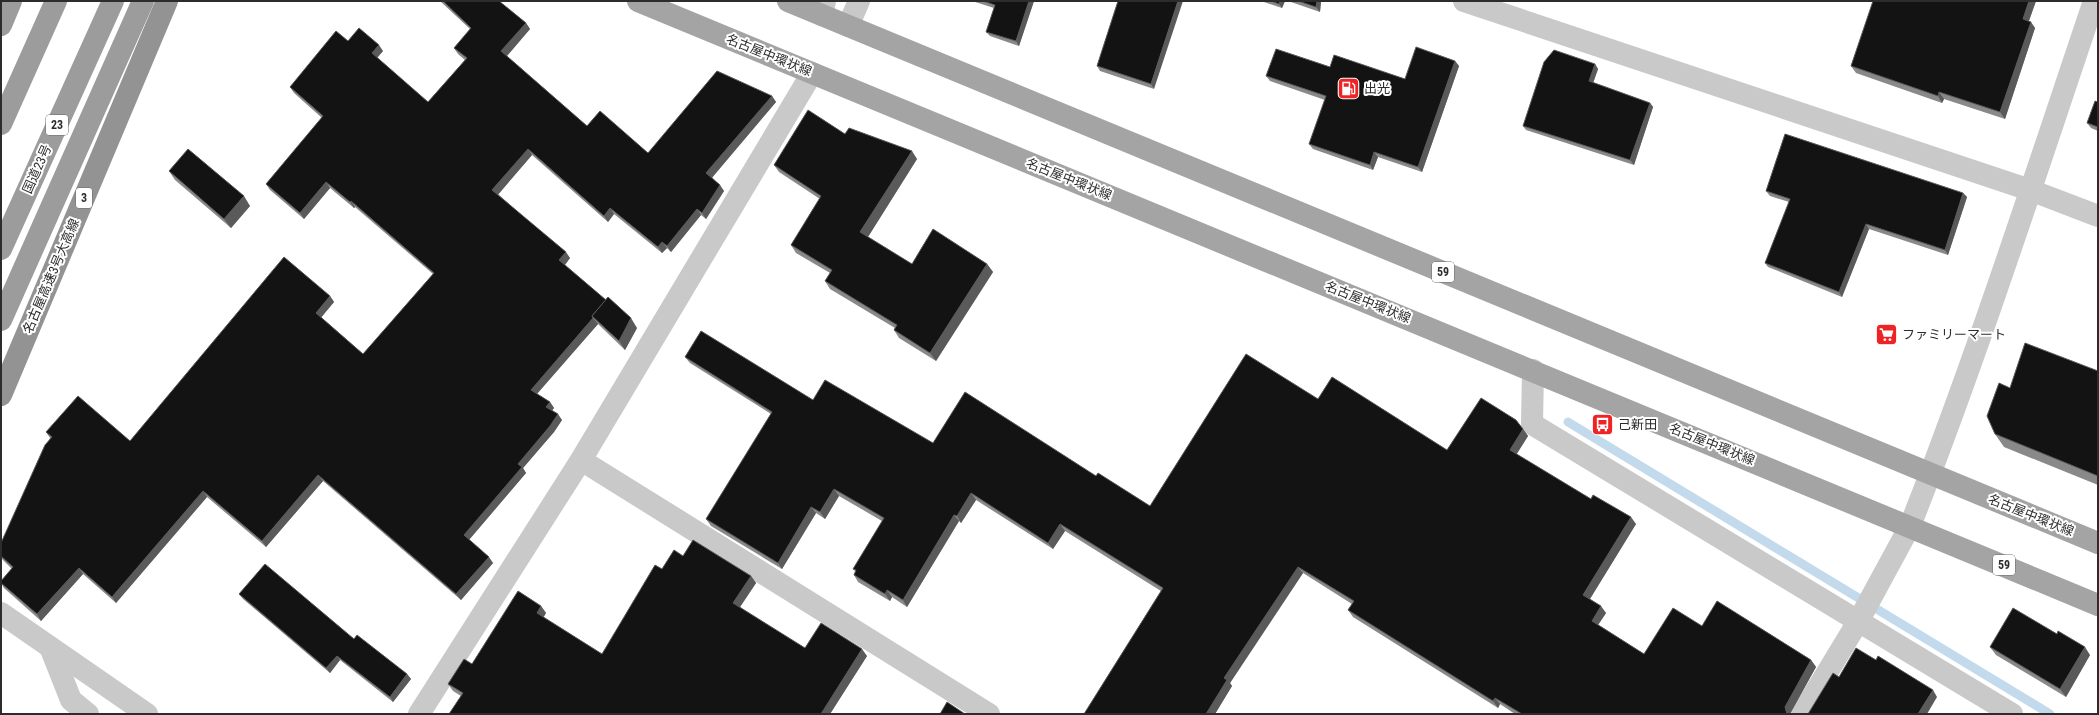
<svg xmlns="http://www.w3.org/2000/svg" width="2099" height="715" viewBox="0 0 2099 715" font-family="'Roboto Condensed','Noto Sans JP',sans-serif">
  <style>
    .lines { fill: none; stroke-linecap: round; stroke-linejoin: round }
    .stream { stroke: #c3daed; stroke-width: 9 }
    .minor { stroke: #c9c9c9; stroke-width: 22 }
    .tertiary { stroke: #c9c9c9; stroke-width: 22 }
    .primary { stroke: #a4a4a4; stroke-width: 22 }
    .trunk { stroke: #9c9c9c; stroke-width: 22 }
    .motorway { stroke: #939393; stroke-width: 22 }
    .wall { fill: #898989 }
    .shaded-wall { fill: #5a5a5a }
    .building { fill: #131313; stroke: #5a5a5a }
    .labels { text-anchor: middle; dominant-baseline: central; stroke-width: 4; stroke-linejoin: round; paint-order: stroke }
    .shield { fill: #fff; stroke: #6b6b6b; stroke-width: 1 }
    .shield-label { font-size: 12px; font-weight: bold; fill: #2c2c2c }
    .street-label { font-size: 13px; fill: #2c2c2c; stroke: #fff }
    .poi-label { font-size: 13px; fill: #2c2c2c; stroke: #fff; text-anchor: start }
  </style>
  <rect width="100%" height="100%" fill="#fff"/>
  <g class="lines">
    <polyline class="stream" points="1568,422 2050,714"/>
    <g class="minor">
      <polyline points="1464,1 2030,190 2098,216"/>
      <polyline points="822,15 825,1"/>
      <polyline points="848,26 859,1"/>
      <polyline points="1533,370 1532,424 2012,714"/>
      <polyline points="581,460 989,714"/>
      <polyline points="1,613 147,714"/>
      <polyline points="50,647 71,700 88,714"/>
      <polyline points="419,714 581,460 812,73"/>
      <polyline points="1802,714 1859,620 1910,526"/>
    </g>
    <path class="tertiary" d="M1910 526C1978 353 2035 176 2094 1"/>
    <g class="primary">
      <polyline points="638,1 2098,605"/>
      <polyline points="788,1 2098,543"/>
    </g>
    <g class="trunk">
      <polyline points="1,25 11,1"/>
      <polyline points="1,124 56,1"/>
      <polyline points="1,249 113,1"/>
      <polyline points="1,320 143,1"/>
    </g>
    <polyline class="motorway" points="1,395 167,1"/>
  </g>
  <g class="wall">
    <polygon points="440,1 499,1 526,23 530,29 507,56 587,126 648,153 772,96 776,102 712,177 724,191 706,219 701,215 671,252 667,248 662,253 614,214 608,222 532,155 498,194 570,258 565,265 637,328 625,350 598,324 537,394 550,402 554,408 552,410 562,420 554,432 523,468 526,473 469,540 493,563 461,600 323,481 266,547 207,497 116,603 83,574 41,621 4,588 1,583 12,569 1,558 1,543 50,438 46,432 130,441 330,296 334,302 321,317 363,354 433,274 355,207 354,208 330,188 304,219 270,190 266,184 322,118 294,93 290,87 348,41 383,51 377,58 428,102 465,60 458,54 454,48 470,29"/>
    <polygon points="972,1 1034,1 1019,46 990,36 986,32 994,8"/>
    <polygon points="1118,1 1154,89 1100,71 1097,66"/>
    <polygon points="1261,1 1285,1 1282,8"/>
    <polygon points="1288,1 1321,1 1320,12"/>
    <polygon points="2036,1 2029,21 2035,28 2005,119 1944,99 1942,103 1856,73 1851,66"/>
    <polygon points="1455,61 1459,66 1422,172 1378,157 1373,170 1313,149 1309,144 1325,100 1270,81 1266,76 1330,67 1405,79"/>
    <polygon points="1595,64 1598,69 1593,83 1650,103 1653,107 1634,165 1526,130 1523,126"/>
    <polygon points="2098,102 2098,131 2091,128 2087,123"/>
    <polygon points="845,134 917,159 868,237 912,264 987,264 993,272 936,361 899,338 894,330 895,328 830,289 825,281 830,273 796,253 791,245 820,199 779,172 774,165"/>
    <polygon points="169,171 250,206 231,228 175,180"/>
    <polygon points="1766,191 1963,193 1967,197 1948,255 1869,229 1842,297 1768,267 1765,263 1789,202 1770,196"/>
    <polygon points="685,357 813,400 933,443 1096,476 1150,506 1318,399 1447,450 1523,429 1528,436 1516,454 1591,499 1636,524 1590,599 1606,613 1598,625 1644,654 1702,626 1811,660 1816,667 1790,714 1515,714 1500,704 1498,708 1353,617 1348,610 1352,604 1303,573 1230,683 1232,686 1215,714 1084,714 1161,591 1065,531 1053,549 976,500 961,523 959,521 907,607 892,597 890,601 858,582 854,575 856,572 853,569 882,521 839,496 825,519 816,513 782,569 711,526 706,519 771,414 690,363"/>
    <polygon points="2098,371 2098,485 2004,447 1995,434 2010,388"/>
    <polygon points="683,556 751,576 756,583 740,607 805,648 867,656 830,714 449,714 461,696 453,691 448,684 541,606 546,613 543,617 602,654 662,569"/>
    <polygon points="239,594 354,639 407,674 411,679 393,702 340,660 330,673 243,599"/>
    <polygon points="1990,647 2090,655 2066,697 1996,655"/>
  </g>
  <g class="shaded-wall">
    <polygon points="1029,1 1034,1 1019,46 1016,41"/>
    <polygon points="1178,1 1183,1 1154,89 1151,84"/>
    <polygon points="1280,1 1285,1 1282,8 1279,4"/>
    <polygon points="1317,1 1321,1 1320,12 1316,7"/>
    <polygon points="2029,1 2036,1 2027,26 2023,19"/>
    <polygon points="2031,22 2035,28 2005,119 2000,112"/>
    <polygon points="526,23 530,29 506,57 501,51"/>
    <polygon points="379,45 383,51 376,59 372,53"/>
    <polygon points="1455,61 1459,66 1422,172 1418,167"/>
    <polygon points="1595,64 1598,69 1592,86 1589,81"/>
    <polygon points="1939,92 1944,99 1942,103 1938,96"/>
    <polygon points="772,96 776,102 711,179 706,173"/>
    <polygon points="1650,103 1653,107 1634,165 1630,160"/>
    <polygon points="528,149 532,155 497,196 492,190"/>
    <polygon points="912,151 917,159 866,240 860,232"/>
    <polygon points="1374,152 1378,157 1373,170 1370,165"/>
    <polygon points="326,182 330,188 304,219 300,213"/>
    <polygon points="720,185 724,191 706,219 702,213"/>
    <polygon points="1963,193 1967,197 1948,255 1945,250"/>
    <polygon points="244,196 250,206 231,228 224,219"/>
    <polygon points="351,201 355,207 354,208 350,202"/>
    <polygon points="610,208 614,214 608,222 604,216"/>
    <polygon points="697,209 701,215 671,252 667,246"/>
    <polygon points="1866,224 1869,229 1842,297 1839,292"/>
    <polygon points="662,242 667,248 662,253 658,247"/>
    <polygon points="566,252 570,258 564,266 559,260"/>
    <polygon points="987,264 993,272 936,361 930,353"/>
    <polygon points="330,296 334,302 320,319 316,313"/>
    <polygon points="593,318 598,324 535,396 531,390"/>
    <polygon points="631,318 637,328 625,350 619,341"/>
    <polygon points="550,402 554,408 550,413 546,407"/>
    <polygon points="558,414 562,420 554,432 523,468 526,473 468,541 464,535 518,464"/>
    <polygon points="1523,429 1528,436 1515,457 1510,450"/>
    <polygon points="318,475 323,481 266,547 262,541"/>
    <polygon points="834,489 839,496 825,519 820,512"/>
    <polygon points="203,491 207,497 116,603 112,597"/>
    <polygon points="971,493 976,500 961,523 957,516"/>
    <polygon points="811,507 816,513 782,569 778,563"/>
    <polygon points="954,515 959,521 907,607 903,600"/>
    <polygon points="1631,517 1636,524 1588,602 1583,595"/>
    <polygon points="1060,524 1065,531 1053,549 1048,543"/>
    <polygon points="489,557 493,563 461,600 456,594"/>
    <polygon points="1298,567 1303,573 1230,683 1232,686 1215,714 1206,714 1224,678"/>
    <polygon points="79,568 83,574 41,621 37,614"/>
    <polygon points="751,576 756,583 738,610 733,603"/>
    <polygon points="887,590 892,597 890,601 885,594"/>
    <polygon points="541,606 546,613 542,620 537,613"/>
    <polygon points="1601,606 1606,613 1596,628 1592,621"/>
    <polygon points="2085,647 2090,655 2066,697 2060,689"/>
    <polygon points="862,649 867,656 830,714 821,714"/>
    <polygon points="337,656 340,660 330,673 326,668"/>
    <polygon points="1811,660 1816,667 1790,714 1787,714 1785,707"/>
    <polygon points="407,674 411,679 393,702 390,697"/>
    <polygon points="1933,690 1937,697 1927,714 1918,714"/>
    <polygon points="1495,698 1500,704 1498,708 1493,701"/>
  </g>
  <g class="building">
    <polygon points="443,1 499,1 526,23 501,51 587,126 600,111 648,153 717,71 772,96 706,173 720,185 702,213 697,209 667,246 662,242 658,247 610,208 604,216 528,149 492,190 566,252 559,260 606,300 592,316 593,318 531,390 550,402 546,407 558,414 550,426 518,464 522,467 464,535 489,557 456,594 318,475 262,541 203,491 112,597 79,568 37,614 1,583 1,581 13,567 1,556 1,543 45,445 52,437 46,432 78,396 130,441 284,257 330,296 316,313 363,354 434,273 351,201 350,202 326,182 300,213 266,184 323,116 290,87 336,31 348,41 359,28 379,45 372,53 428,102 467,58 454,48 471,28"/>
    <polygon points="983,1 1029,1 1016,41 986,32 995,5"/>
    <polygon points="1118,1 1178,1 1151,84 1097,66"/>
    <polygon points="1271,1 1280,1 1279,4"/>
    <polygon points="1298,1 1317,1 1316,7"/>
    <polygon points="1873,1 2029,1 2023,19 2031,22 2000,112 1939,92 1938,96 1851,66"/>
    <polygon points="1416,47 1455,61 1418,167 1374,152 1370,165 1309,144 1326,96 1266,76 1276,49 1330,67 1334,55 1405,79"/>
    <polygon points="1554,50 1595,64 1589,81 1650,103 1630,160 1523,126 1544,62"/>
    <polygon points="2095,101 2098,102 2098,127 2087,123"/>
    <polygon points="808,110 845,134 849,128 912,151 860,232 912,264 933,229 987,264 930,353 894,330 897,325 825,281 832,270 791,245 821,196 774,165"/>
    <polygon points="1785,134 1963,193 1945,250 1866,224 1839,292 1765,263 1790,199 1766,191"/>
    <polygon points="188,149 244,196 224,219 169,171"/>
    <polygon points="608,297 631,318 619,341 592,316"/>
    <polygon points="701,331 813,400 825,380 933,443 965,392 1096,476 1098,473 1150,506 1246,354 1318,399 1332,377 1447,450 1481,398 1516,420 1523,429 1510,450 1591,499 1593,495 1631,517 1583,595 1601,606 1592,621 1644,654 1673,608 1702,626 1717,601 1811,660 1785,707 1787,714 1522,714 1495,698 1493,701 1348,610 1354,601 1298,567 1224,678 1227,680 1206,714 1084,714 1163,588 1060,524 1048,543 971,493 957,516 954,515 903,600 887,590 885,594 854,575 856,570 853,569 884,518 834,489 820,512 811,507 778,563 706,519 772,412 685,357"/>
    <polygon points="2025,343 2098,371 2098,476 1995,434 1987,416 1999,383 2010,388"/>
    <polygon points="693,540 751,576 733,603 805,648 821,623 862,649 821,714 449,714 463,693 448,684 464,659 472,664 518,591 541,606 537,613 602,654 655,565 662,569 674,550 683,556"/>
    <polygon points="265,564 354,639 357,635 407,674 390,697 337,656 326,668 239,594"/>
    <polygon points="2013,608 2057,634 2058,631 2085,647 2060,689 1990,647"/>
    <polygon points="1856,648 1876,660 1878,656 1933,690 1918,714 1808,714 1833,673 1839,677"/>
    <polygon points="947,702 965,714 940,714"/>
  </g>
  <defs>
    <symbol id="fuel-square" viewBox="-11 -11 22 22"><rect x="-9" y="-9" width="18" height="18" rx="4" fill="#ef2324" stroke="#fff"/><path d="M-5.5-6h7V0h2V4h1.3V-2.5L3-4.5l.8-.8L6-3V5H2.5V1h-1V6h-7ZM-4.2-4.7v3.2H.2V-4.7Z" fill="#fff"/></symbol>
    <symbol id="supermarket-square" viewBox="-11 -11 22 22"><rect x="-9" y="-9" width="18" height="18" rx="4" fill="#ef2324" stroke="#fff"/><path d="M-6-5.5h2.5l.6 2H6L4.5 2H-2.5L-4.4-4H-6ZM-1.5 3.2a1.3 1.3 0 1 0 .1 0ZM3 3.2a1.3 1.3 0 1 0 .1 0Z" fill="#fff"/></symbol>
    <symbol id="bus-square" viewBox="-11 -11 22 22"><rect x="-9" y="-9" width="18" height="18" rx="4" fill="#ef2324" stroke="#fff"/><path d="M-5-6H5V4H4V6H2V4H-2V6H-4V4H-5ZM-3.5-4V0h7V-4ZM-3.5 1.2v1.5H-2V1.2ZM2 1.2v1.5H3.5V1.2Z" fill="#fff"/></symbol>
  </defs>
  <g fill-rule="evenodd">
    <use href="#fuel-square" x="1336" y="76" width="25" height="25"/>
    <use href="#supermarket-square" x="1874" y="322" width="25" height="25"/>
    <use href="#bus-square" x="1590" y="412" width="25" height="25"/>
  </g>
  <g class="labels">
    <g class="shield">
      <rect x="46" y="115" width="22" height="20" rx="3"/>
      <rect x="76" y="188" width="16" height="20" rx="3"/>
      <rect x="1432" y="262" width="22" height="20" rx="3"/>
      <rect x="1993" y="555" width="22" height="20" rx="3"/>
    </g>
    <g class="shield-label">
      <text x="57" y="125">23</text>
      <text x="84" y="198">3</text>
      <text x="1443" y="272">59</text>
      <text x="2004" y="565">59</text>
    </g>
    <g class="street-label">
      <text transform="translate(769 55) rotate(22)">名古屋中環状線</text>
      <text transform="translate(37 169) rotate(-66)">国道23号</text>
      <text transform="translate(1069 179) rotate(22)">名古屋中環状線</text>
      <text transform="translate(51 276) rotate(-67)">名古屋高速3号大高線</text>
      <text transform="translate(1368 302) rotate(22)">名古屋中環状線</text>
      <text transform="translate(1712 444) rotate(22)">名古屋中環状線</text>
      <text transform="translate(2031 515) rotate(22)">名古屋中環状線</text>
    </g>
    <g class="poi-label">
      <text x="1364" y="88">出光</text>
      <text x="1902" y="334">ファミリーマート</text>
      <text x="1618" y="424">己新田</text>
    </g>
  </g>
  <rect width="2099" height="715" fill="none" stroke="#2c2c2c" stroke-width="4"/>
</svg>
